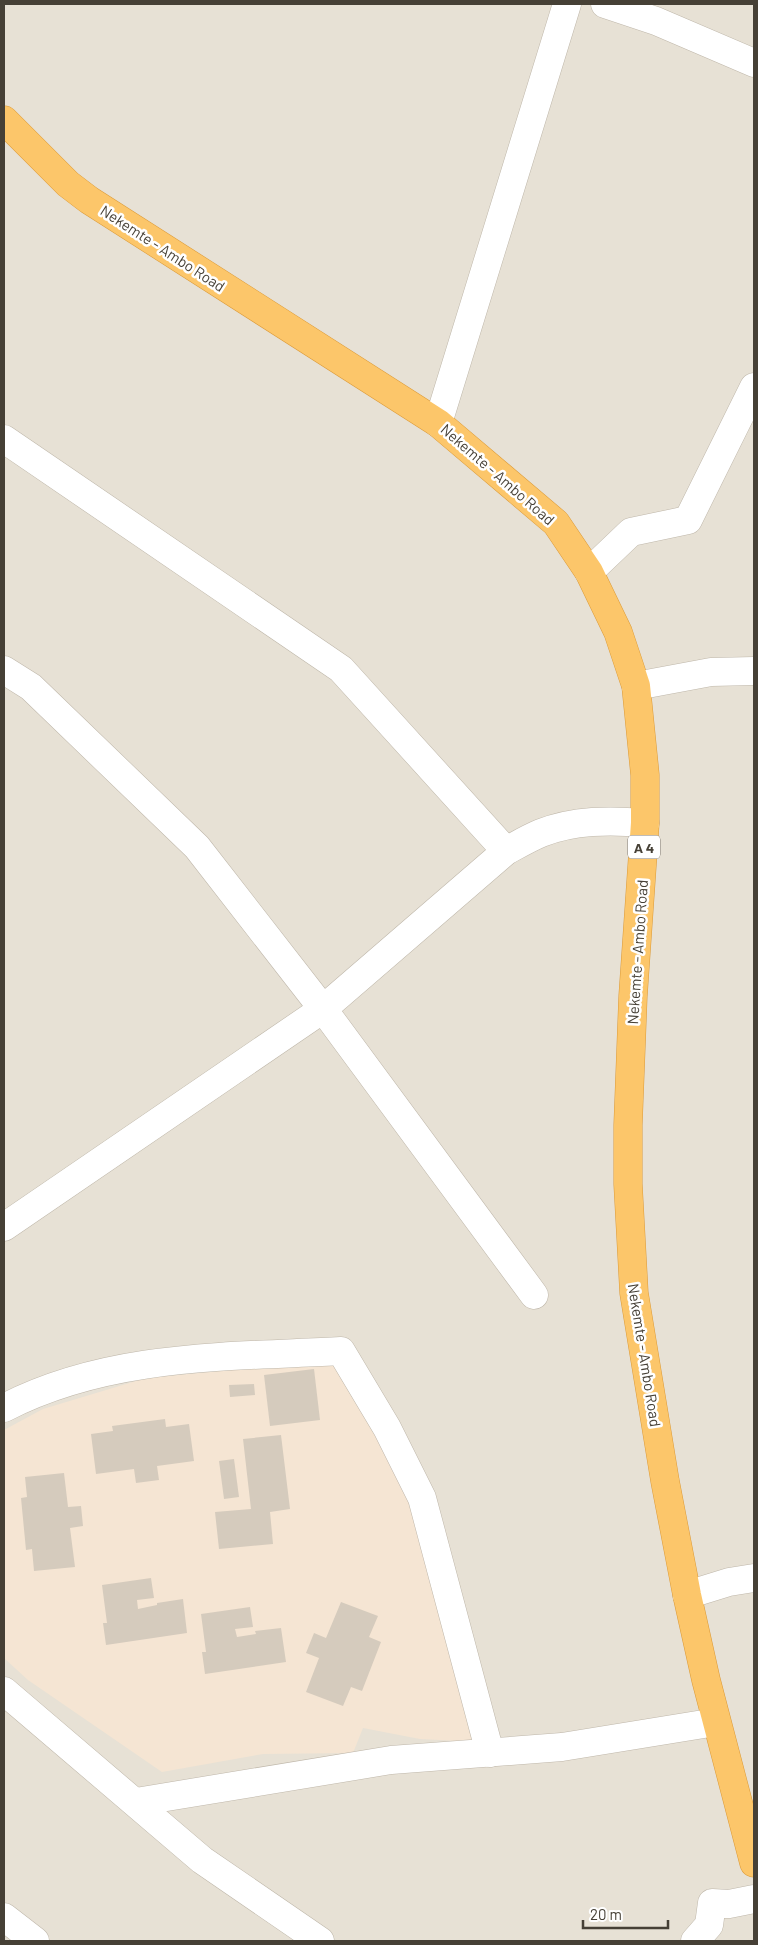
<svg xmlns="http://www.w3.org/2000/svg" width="758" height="1945" viewBox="0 0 758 1945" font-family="Barlow,sans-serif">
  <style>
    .residential { fill: #e7e1d5 }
    .commercial { fill: #f5e5d3 }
    .building { fill: #d5cbbd }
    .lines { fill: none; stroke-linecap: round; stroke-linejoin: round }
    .minor-casing { stroke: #bfb7aa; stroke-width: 29 }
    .highway-casing { stroke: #db9a39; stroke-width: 29 }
    .minor { stroke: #fff; stroke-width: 28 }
    .highway { stroke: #fcc66a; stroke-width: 28 }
    .labels { text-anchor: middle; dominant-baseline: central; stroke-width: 5; stroke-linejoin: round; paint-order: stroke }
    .shield { fill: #fff; stroke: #7e7972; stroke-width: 1 }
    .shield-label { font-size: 14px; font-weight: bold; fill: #464036 }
    .street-label { font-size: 15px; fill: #464036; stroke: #fff }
  </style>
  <rect width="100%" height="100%" fill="#f3efe7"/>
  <rect class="residential" x="4" y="4" width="750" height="1937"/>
  <polygon class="commercial" points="338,1360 403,1474 480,1742 420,1739 363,1728 353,1753 263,1754 162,1772 28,1680 4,1658 4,1430 43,1409 146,1378"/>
  <g class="building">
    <polygon points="314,1369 320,1420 270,1426 264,1375"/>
    <polygon points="254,1384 255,1395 230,1397 229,1385"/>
    <polygon points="165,1419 166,1427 189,1424 194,1461 157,1466 159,1480 136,1483 134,1469 96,1474 91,1434 113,1431 112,1426"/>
    <polygon points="281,1435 290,1509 270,1512 273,1544 219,1549 215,1512 251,1509 243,1439"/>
    <polygon points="234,1459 239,1497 224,1499 219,1461"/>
    <polygon points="64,1473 68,1507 81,1506 83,1526 70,1528 75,1567 34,1571 32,1549 26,1550 21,1498 27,1497 25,1477"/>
    <polygon points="151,1578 154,1598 137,1600 138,1609 157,1605 157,1603 183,1599 187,1633 106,1645 103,1623 107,1623 102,1585"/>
    <polygon points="341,1602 378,1616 369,1637 381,1642 362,1691 351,1687 343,1706 306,1692 319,1658 306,1653 314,1633 326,1638"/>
    <polygon points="250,1607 253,1627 235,1629 237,1637 256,1634 255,1631 281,1628 286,1662 205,1674 202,1652 206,1652 201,1614"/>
  </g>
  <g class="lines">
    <defs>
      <g id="minor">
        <polyline points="605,4 656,21 754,63"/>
        <polyline points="438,423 567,4"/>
        <polyline points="4,439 341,669 506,851"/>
        <polyline points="589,572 631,532 688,520 754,387"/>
        <polyline points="4,670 31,687 197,847 323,1009 534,1295"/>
        <polyline points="636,686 711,672 754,671"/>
        <path d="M4 1227 323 1009 506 851C517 845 529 838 541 833 574 820 610 820 645 823"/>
        <path d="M4 1408C108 1354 227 1357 341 1351L387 1428 422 1498 490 1753"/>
        <polyline points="687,1595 729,1582 754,1578"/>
        <polyline points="4,1691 202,1860 320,1941"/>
        <polyline points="136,1802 391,1760 562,1747 716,1722"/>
        <polyline points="4,1917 35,1941"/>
        <polyline points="695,1941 709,1925 712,1903 729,1904 754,1899"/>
      </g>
      <polyline id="highway" points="4,120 68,184 89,200 438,423 556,523 589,572 618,632 636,686 645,775 645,823 633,996 628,1125 628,1184 634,1293 665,1481 687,1595 706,1680 754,1863"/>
    </defs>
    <use href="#minor" class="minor-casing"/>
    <use href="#highway" class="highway-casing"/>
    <use href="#minor" class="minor"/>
    <use href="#highway" class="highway"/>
  </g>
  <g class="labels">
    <rect class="shield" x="628" y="835.5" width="32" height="23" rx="4"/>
    <g class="shield-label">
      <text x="644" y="847">A 4</text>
    </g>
    <g class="street-label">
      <text transform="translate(163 248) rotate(33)">Nekemte - Ambo Road</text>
      <text transform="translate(498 474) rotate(41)">Nekemte - Ambo Road</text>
      <text transform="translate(637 952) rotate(-86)">Nekemte - Ambo Road</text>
      <text transform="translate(645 1355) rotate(81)">Nekemte - Ambo Road</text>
    </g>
  </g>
  <rect width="758" height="1945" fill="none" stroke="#464036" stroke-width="10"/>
  <path d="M583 1920v8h85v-8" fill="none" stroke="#464036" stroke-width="2.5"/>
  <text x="590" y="1920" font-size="15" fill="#464036" stroke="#ffffff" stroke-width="4" paint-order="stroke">20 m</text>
</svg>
